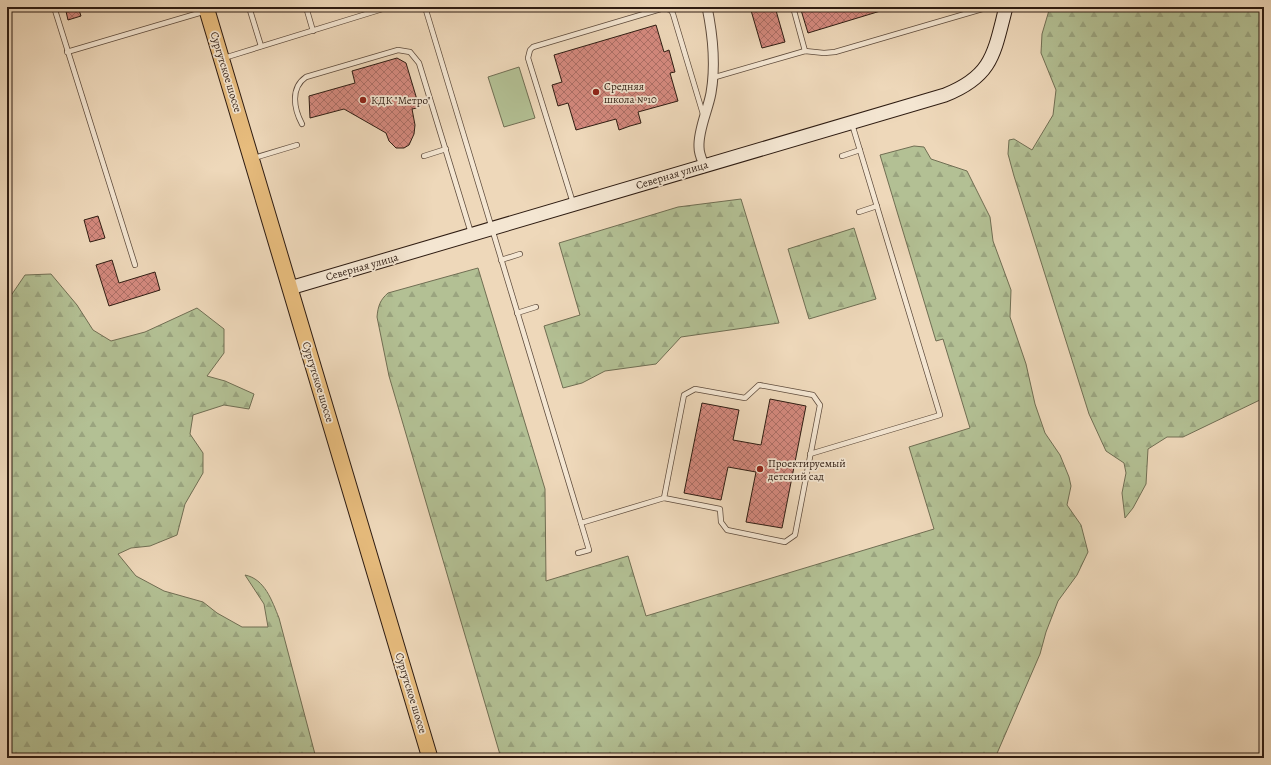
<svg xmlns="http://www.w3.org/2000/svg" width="1271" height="765" viewBox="0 0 1271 765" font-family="Alegreya,serif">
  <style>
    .green { fill: #b3c094; stroke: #706e53 }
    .forest { fill: url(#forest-firs); stroke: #706e53 }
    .building { fill: url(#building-cross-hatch); stroke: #2e1c12 }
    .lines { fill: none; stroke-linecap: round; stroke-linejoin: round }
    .lane-casing { stroke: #5e4b3c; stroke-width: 6 }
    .street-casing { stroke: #5e4b3c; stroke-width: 11 }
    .secondary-casing { stroke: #2e1c12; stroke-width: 15 }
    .primary-casing { stroke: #2e1c12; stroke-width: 17 }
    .lane { stroke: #f4e6d2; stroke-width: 4.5 }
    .street { stroke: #f4e6d2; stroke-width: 9 }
    .secondary { stroke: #f4e6d2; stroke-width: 13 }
    .primary { stroke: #e7bc7d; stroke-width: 15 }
    .poi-dot { fill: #8f2418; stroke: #f4e6d2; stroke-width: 1.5 }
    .labels { text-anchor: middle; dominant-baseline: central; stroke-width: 3.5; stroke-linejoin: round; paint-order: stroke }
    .street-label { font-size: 11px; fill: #2e1c12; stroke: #f4e6d2 }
    .poi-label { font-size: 11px; fill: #2e1c12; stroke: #f4e6d2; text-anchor: start }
  </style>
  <defs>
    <pattern id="forest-firs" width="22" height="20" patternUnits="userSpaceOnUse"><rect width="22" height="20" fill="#b3c094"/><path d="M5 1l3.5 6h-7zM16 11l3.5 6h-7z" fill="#9aa47f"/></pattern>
    <pattern id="building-cross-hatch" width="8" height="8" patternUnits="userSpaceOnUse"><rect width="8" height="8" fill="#d4897e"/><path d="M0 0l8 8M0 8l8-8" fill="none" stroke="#ac6f66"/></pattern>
  </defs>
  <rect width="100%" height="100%" fill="#eed8ba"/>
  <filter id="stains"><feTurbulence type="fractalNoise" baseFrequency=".005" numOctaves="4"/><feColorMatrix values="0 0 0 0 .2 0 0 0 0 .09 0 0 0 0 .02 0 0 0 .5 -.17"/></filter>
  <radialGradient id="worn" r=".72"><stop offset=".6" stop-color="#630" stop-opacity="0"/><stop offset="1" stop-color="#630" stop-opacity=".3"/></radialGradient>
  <polygon class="green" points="519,67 535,118 504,127 488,77"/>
  <g class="forest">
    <polygon points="1050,7 1264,7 1264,398 1183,437 1167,437 1148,449 1146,484 1133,508 1125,518 1122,493 1126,473 1124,463 1106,451 1089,414 1014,176 1008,154 1009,140 1014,139 1032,150 1053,115 1056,90 1041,53 1042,34"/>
    <path d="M914 146 924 147 931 159 967 171 990 217 993 241 1011 290 1010 317 1026 364 1035 404 1045 433 1060 455 1069 477 1071 486 1067 505 1081 525 1088 552 1077 575 1058 601 1046 632 1040 654 995 758H501L389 376 377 317C378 306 380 300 388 293L478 268 545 489 546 581 628 556 646 616 934 529 909 447 970 428 943 339 936 341 880 155Z"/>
    <polygon points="741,199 779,323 681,337 656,364 605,371 582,383 563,388 544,326 580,315 559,243 678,207"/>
    <polygon points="854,228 876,299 809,319 788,249"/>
    <path d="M51 274 77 305 93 330 111 341 145 332 197 308 224 329V353L207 376 225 381 254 394 249 409 224 405 193 415 190 434 203 453V473L185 504 177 535 150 546 131 548 118 554 136 576 164 591 203 602 217 613 242 627H268L264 604 245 575C265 579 272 601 279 618L316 758H7V304L10 297 25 275Z"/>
  </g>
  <g class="building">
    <polygon points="65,7 78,7 81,16 68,20"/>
    <polygon points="750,7 775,7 785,42 762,48"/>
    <polygon points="811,7 886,7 887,9 808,33 801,10"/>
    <polygon points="656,25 664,52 669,50 675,72 670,73 678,101 638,112 641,123 630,126 619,130 616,119 576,130 568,103 558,106 552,85 562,82 554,55"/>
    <polygon points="397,58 406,63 418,103 417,108 412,109 415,125 414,134 409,145 404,148 396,148 389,141 386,133 344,109 310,118 309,96 355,83 352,71"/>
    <polygon points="98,216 105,238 90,242 84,220"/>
    <polygon points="112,260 119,283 155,272 160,290 109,306 96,265"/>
    <polygon points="770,399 806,406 782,528 746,522 756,472 728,467 721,500 684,493 702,403 739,410 733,440 761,445"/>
  </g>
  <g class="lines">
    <defs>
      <g id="lane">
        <polyline points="54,7 135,265"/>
        <polyline points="249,7 261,46"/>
        <polyline points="306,7 313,31"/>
        <polyline points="425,7 581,523 664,498"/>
        <polyline points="793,7 805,51"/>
        <polyline points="67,52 206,11"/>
        <polyline points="224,58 389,7"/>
        <polyline points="712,78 805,51 824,53 835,52 989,7"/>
        <path d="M302 124C294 109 290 88 306 77L398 50 410 52 419 63 471 233"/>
        <polyline points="424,156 446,149"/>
        <polyline points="842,156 860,150"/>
        <polyline points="254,158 297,145"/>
        <polyline points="573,203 528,58 530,50 533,47 664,8 671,10 673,14 703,114"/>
        <polyline points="859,212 877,206"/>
        <polyline points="501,260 520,254"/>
        <polyline points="517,313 536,307"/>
        <polygon points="759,385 813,395 820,405 795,535 785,542 727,530 721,522 720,509 664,498 684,395 695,389 745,398"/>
        <polyline points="810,454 940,415 852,124"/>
        <polyline points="578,553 589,550 581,523"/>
      </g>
      <path id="street" d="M704 165C702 160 699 154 699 147 698 130 708 110 711 93 716 64 713 36 707 7"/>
      <path id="secondary" d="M290 288 945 95C993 76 994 53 1006 7"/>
      <polyline id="primary" points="206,7 430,758"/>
    </defs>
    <use href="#lane" class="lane-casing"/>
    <use href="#street" class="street-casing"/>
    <use href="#secondary" class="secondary-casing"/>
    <use href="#primary" class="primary-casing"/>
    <use href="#lane" class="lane"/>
    <use href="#street" class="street"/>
    <use href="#secondary" class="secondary"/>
    <use href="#primary" class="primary"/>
  </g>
  <g class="poi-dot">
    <circle cx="596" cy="92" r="4"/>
    <circle cx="363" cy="100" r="4"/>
    <circle cx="760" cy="469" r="4"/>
  </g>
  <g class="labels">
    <g class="street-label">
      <text transform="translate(226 72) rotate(73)">Сургутское шоссе</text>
      <text transform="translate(672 175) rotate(-17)">Северная улица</text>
      <text transform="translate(362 267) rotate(-16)">Северная улица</text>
      <text transform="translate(318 382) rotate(73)">Сургутское шоссе</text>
      <text transform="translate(411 693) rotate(73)">Сургутское шоссе</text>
    </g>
    <g class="poi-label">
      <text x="604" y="86">Средняя<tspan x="604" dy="13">школа №10</tspan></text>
      <text x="371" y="100">КДК "Метро"</text>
      <text x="768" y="463">Проектируемый<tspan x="768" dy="13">детский сад</tspan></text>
    </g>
  </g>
  <rect width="1271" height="765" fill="none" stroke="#eed8ba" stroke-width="24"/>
  <rect x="8" y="8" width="1255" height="749" fill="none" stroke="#2e1c12" stroke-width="2"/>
  <rect x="12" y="12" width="1247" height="741" fill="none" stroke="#2e1c12"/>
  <rect width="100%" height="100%" filter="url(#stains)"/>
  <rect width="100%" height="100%" fill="url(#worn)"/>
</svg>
